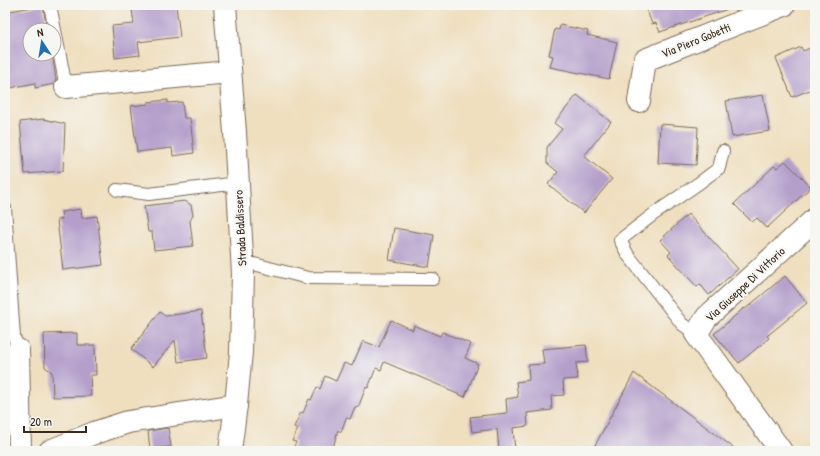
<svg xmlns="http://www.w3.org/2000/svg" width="820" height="456" viewBox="0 0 820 456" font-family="'Patrick Hand',sans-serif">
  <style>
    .building { fill: #b49fcb }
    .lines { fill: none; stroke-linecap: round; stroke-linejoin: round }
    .lane-casing { stroke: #7a6956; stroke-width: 14 }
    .street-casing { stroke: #7a6956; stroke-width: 24 }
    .lane { stroke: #fff; stroke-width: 12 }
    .street { stroke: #fff; stroke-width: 22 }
    .labels { text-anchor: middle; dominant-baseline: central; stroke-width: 4; stroke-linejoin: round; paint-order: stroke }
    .street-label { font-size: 12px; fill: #3b2a1e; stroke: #f6f6f2 }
  </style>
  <rect width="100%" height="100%" fill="#f6f6f2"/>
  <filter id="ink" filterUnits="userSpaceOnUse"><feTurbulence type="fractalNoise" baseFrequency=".025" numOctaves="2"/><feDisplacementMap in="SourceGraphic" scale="8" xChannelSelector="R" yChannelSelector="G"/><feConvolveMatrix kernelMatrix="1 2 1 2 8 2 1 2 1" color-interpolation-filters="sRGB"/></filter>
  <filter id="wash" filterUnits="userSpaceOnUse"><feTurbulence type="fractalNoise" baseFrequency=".012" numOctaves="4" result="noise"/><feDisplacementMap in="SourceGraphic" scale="16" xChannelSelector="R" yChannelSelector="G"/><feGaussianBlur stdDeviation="0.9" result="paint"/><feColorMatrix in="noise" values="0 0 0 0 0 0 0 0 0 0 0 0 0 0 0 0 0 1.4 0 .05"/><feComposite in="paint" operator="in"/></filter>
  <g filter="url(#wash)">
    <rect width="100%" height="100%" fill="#efdfbf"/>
    <g id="blocks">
      <g class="building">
        <polygon points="43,5 47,30 30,30 30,54 52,54 56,80 54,84 35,88 35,83 5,89 5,12"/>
        <polygon points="176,5 180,37 138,42 140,55 115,58 112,26 134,24 132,10"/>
        <polygon points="645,5 731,5 731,8 660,32 656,23 652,24"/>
        <polygon points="560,25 588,31 587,35 617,42 609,79 550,67 553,56 549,55 555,29 559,30"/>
        <polygon points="815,46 815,88 792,97 776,58 801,47 803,51"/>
        <polygon points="577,95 611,122 584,156 612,179 584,213 548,184 558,172 547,163 547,147 562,129 554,123"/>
        <polygon points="763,95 770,131 732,137 726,101"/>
        <polygon points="168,100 168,103 182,102 184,118 190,118 194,153 173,156 172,148 137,152 131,106 148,104 148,102"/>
        <polygon points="43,119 65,124 63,171 25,174 20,122"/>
        <polygon points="660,124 698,127 696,165 658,163"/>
        <polygon points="785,161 811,187 767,228 757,218 752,222 734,204 774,166 777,168"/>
        <polygon points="185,201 191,205 193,215 190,221 193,246 154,250 152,232 148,232 144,206"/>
        <polygon points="81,209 82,218 97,216 103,265 63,270 57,220 62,219 61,212"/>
        <polygon points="688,214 738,269 709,295 700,284 697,287 668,255 671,252 660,240"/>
        <polygon points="394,228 434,235 429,267 389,260"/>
        <polygon points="785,276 807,303 767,336 769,338 739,363 714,334 744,308 745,309"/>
        <polygon points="201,311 207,358 178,362 175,340 153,367 131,349 160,312 165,316"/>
        <polygon points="391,320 413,330 414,325 440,336 442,332 471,344 465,358 478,364 465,397 448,390 448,389 384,362 381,370 376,368 368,388 366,387 358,408 355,407 350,419 346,418 341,432 338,430 332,451 292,451 296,442 292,441 298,429 294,427 301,412 303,413 309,399 311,400 317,387 320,389 325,376 336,381 344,363 352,366 363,341 379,347"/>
        <polygon points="77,333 77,345 95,345 96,375 90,375 91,396 53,397 52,372 45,367 44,334"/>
        <polygon points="586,345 588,362 576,363 578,379 563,380 564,395 551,396 552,410 527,413 528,426 513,428 515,451 499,451 497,429 472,432 470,417 507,413 506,399 518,397 516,382 529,380 528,365 544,364 542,349"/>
        <polygon points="634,373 738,451 592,451"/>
        <polygon points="168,428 171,447 150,449 148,431"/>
      </g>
    </g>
  </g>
  <g filter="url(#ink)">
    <use href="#blocks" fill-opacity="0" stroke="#7a6956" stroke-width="1"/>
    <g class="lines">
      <defs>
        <g id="lane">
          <polyline points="50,5 66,87"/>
          <polyline points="117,190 149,194 238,183"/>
          <polyline points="5,208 14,337 18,350"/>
          <polyline points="242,261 308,278 433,279"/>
          <polyline points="696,334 682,324 628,255 620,240 654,214 699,183 719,168 723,151"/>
        </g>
        <g id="street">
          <polyline points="225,5 235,132 243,274 241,352 236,405 230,451"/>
          <polyline points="66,87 230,72"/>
          <polyline points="639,101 645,60 784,5"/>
          <polyline points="18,350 20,451"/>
          <polyline points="50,451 94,433 128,422 236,405"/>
          <polyline points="781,451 696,334 707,317 815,219"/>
        </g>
      </defs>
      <use href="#lane" class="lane-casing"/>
      <use href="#street" class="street-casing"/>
      <use href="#lane" class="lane"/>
      <use href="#street" class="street"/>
    </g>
  </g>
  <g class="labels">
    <g class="street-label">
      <text transform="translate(696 40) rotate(-22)">Via Piero Gobetti</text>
      <text transform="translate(240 228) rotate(-93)">Strada Baldissero</text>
      <text transform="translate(745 284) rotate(-43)">Via Giuseppe Di Vittorio</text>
    </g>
  </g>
  <rect width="820" height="456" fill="none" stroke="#f6f6f2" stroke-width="20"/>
  <g transform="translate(42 42) rotate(348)"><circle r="19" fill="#f6f6f2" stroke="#aba49d"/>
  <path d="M0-3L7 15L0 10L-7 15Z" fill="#1f6fb2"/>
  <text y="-6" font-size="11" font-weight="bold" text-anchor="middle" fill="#3b2a1e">N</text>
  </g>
  <path d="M24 426v6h62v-6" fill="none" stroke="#3b2a1e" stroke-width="2"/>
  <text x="30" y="426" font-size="12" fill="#3b2a1e" stroke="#f6f6f2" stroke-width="3" paint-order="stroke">20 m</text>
</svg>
